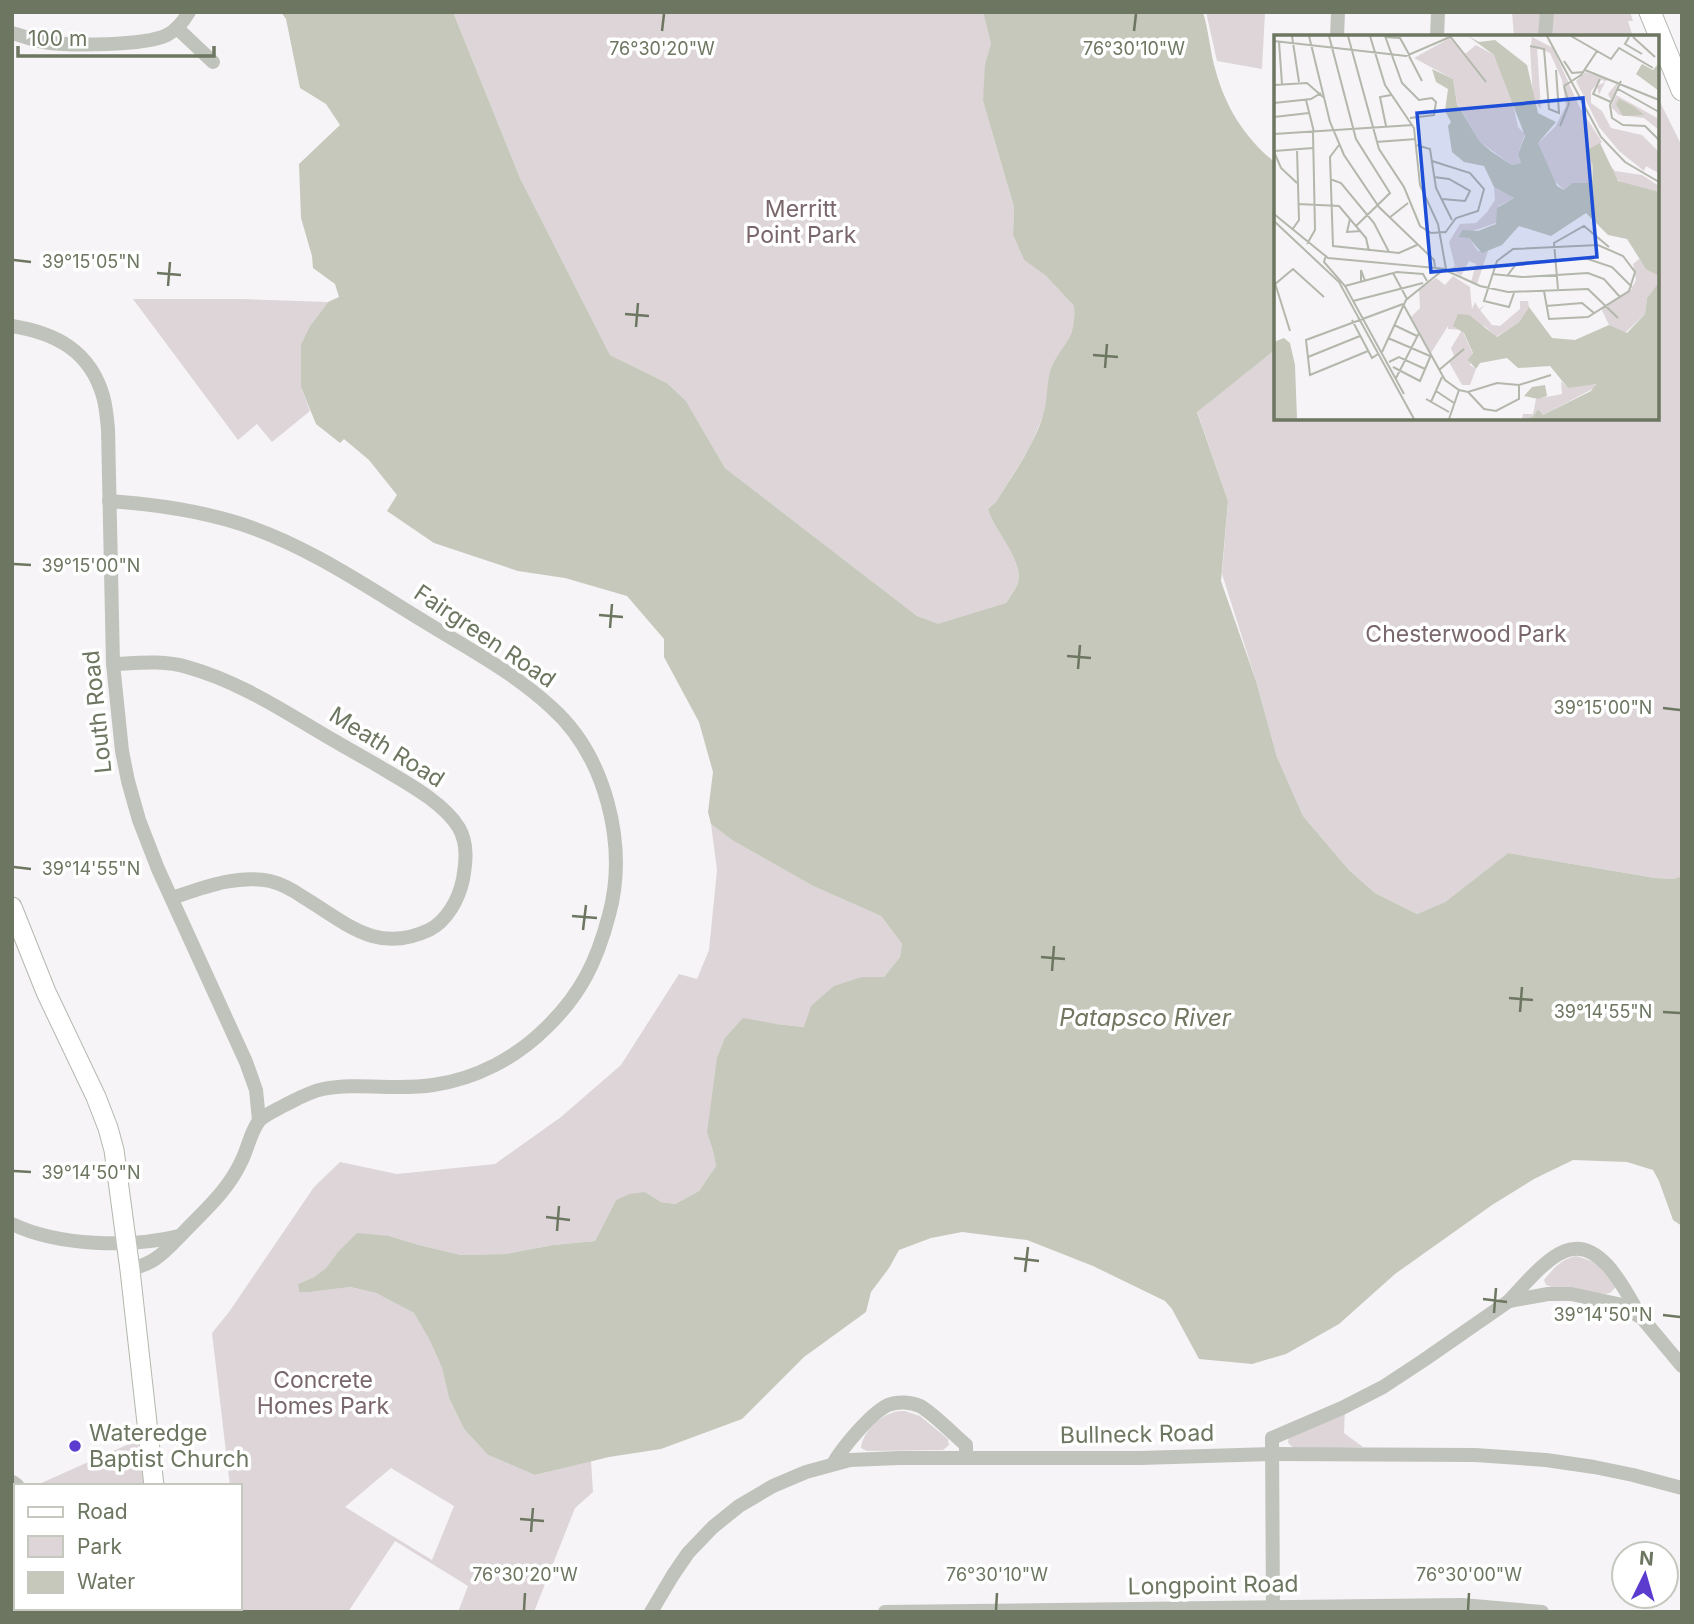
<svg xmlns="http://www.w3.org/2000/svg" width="1694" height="1624" viewBox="0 0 1694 1624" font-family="Inter,sans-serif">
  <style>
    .green { fill: #ddd5d8; fill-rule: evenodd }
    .water { fill: #c5c8bb }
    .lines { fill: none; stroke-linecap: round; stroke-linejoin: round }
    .secondary-casing { stroke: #b3b8ae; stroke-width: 21 }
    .primary-casing { stroke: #b2b6ae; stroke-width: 23 }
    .minor { stroke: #c0c3bc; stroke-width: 14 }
    .tertiary { stroke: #c0c3bc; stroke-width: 18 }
    .secondary { stroke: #fff; stroke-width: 19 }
    .primary { stroke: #fff; stroke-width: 21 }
    .ticks { fill: none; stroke: #6c7660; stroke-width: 2.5 }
    .poi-dot { fill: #5c3bcf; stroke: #fff; stroke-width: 2.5 }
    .labels { text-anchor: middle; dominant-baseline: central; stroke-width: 7; stroke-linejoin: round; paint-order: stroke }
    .park-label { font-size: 23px; fill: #79676b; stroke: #fff }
    .street-label { font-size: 23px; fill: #6c7660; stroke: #fff }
    .poi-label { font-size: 23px; fill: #6c7660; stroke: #fff; text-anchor: start }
    .water-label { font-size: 24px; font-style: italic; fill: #70765f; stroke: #fff }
    .inset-road { fill: none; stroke: #b3b7ac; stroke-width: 2 }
    .view { fill: #1d4ed8; fill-opacity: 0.15; stroke: #1d4ed8; stroke-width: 3.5 }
    .inset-edge { fill: none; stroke: #6c7660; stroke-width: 3.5 }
    .ticks-label { font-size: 18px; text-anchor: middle; fill: #6c7660; stroke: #fff; stroke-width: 7; stroke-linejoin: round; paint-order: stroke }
  </style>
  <rect width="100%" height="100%" fill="#f6f4f6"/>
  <g class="green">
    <path d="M453 12H983L991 44 983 101 1014 207 1013 235 1024 260 1046 276 1074 306V327L1066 346 1052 368 1044 413 1031 445 996 502 988 509C994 531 1024 560 1018 583 1016 589 1010 597 1006 603L938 625 917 616 725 468 686 401 667 383 610 355 520 178Z"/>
    <polygon points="1206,12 1265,12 1262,69 1217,61"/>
    <polygon points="1512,12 1630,12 1633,21 1628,21 1633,37 1514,37"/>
    <polygon points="1657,96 1682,146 1682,876 1674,879 1655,878 1508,853 1445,902 1417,914 1375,893 1349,870 1303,816 1277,757 1256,681 1222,574 1228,501 1197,411 1276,349 1276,418 1657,418"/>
    <polygon points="133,299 242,299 328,302 310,326 301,387 310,411 272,442 257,424 238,440"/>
    <path d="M711 824 732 840 813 886 881 916 902 944 900 957 884 977H862L804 1027 776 1024 707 1133 713 1151 716 1166 699 1191 675 1204 661 1202 645 1192 616 1200 595 1241 553 1245 506 1254 461 1255 419 1245 389 1236 337 1253 326 1268 314 1277 298 1284 299 1292H310L349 1287 376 1293 414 1313 430 1341 442 1368 449 1398 464 1429 488 1455 535 1475 591 1461 593 1492 575 1508 534 1612H458L468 1586 395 1541 348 1612H206L211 1608H240V1590L243 1587 240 1562V1486H230L212 1333 229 1312 314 1187 340 1162 397 1174 495 1164 561 1117 621 1065 679 974 697 979 709 950 717 870ZM391 1468 454 1506 432 1560 345 1507Z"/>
    <path d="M1576 1256C1593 1261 1613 1268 1615 1288L1610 1293 1605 1294 1555 1288 1546 1285 1544 1280C1553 1269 1561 1259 1576 1256Z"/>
    <polygon points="1345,1407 1344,1433 1363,1447 1296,1450 1288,1443 1289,1436"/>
    <path d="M905 1411 920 1416 948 1439 949 1445 943 1450 867 1451 861 1448C862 1434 878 1417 892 1413 896 1411 901 1411 905 1411Z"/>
    <polygon points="138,1440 144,1486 38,1486 39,1484"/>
  </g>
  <path class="water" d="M281 12H453L520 178 610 355 667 383 686 401 725 468 917 616 938 624 1006 603C1010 597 1016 589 1018 583 1024 560 994 531 988 509L996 502C1013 474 1034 446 1043 415 1048 400 1046 381 1052 366 1065 340 1076 340 1074 306L1046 276 1024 260 1013 235 1014 207 983 101 985 65 991 44 983 12H1203C1209 32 1210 52 1216 72 1226 108 1246 140 1276 163V349L1197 412 1228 501 1221 581 1256 681 1277 757 1303 816 1349 870 1375 893 1417 914 1445 902 1508 853 1655 878 1674 879 1682 876V1226L1673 1220 1659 1181 1653 1170 1627 1162 1573 1160 1534 1179 1492 1205 1395 1274 1339 1324 1286 1354 1252 1364 1199 1359 1172 1309 1165 1301 1093 1266 1027 1240 962 1232 931 1238 899 1250 889 1268 871 1292 866 1312 804 1357 742 1419 661 1449 609 1457 535 1475 488 1455 464 1429 449 1398 442 1368 430 1341 414 1313 376 1293 350 1287 310 1292H299L298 1284 314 1277 326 1268 337 1253 357 1233 389 1236 419 1245 461 1255 506 1254 553 1245 595 1241 616 1200 630 1194 645 1192 661 1202 675 1204 699 1191 716 1166 713 1151 707 1133 717 1058 725 1038 743 1018 776 1024 804 1027 811 1006 834 986 862 977H884L900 957 902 944 881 916 813 886 732 840 711 824 708 812 713 772 699 722 664 657V639L627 596 565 578 518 571 434 543 387 511 397 495 369 460 344 439 340 443 316 424 301 387V345L310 326 328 302 339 297 335 284 313 268 312 256 301 218 299 164 340 125 326 104 300 88 286 19Z"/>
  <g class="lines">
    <defs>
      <g id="secondary">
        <polyline points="12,907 46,992 96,1097 108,1128 114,1150 130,1270 154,1486"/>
        <polyline points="12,1548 16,1549"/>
        <polyline points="12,1570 16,1571"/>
        <polyline points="114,1608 117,1612"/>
        <polyline points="151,1612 154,1608"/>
      </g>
      <polyline id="primary" points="1650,12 1682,90"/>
    </defs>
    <use href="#secondary" class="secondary-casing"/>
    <use href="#primary" class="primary-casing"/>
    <g class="minor">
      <polyline points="177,28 213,62"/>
      <path d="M12 33C23 36 33 40 43 42 70 46 144 46 167 35 177 30 183 22 189 12"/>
      <polyline points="1337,37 1338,12"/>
      <polyline points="1437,37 1438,12"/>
      <polyline points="1545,37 1547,12"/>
      <path d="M12 326C56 333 90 351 103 396 106 406 107 418 108 429L113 664 122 751 128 781 139 820 158 869 246 1062 256 1090 259 1120"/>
      <path d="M109 501C153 504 196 510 238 523 305 544 366 586 425 622 469 649 513 672 551 707 606 756 628 845 609 915 597 961 581 994 547 1027 516 1058 476 1079 433 1085 396 1091 359 1082 323 1089 309 1092 297 1099 285 1105 278 1109 268 1113 261 1119 252 1127 247 1151 241 1162 228 1190 206 1209 185 1231 176 1240 166 1252 155 1259 148 1264 138 1267 130 1270"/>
      <path d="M113 664C138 663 163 660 187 667 230 679 268 701 306 724 329 738 352 751 375 764 401 780 443 801 459 828 468 844 466 862 463 879 459 899 447 921 429 930 376 955 345 922 303 897 293 890 282 884 270 881 237 874 202 888 172 898"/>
      <path d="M12 1224C58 1246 130 1248 179 1236"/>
      <path d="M1509 1301C1524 1285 1545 1259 1565 1251 1601 1237 1626 1292 1640 1316"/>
      <path d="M833 1464C842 1448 871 1413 888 1405 898 1401 911 1402 920 1406 933 1413 954 1435 966 1445V1458"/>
      <polyline points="168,1608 170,1612"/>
      <polyline points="651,1612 673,1575 688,1553 713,1527 739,1506 773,1486 806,1472 850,1460 899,1458 1140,1458 1272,1454 1475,1455 1546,1460 1594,1467 1633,1475 1682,1488"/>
      <polyline points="885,1612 1462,1605 1542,1612"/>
      <polyline points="1273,1612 1272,1438 1342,1408 1383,1387 1424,1360 1509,1301 1548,1294 1571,1294 1618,1304 1642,1318 1682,1366"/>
    </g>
    <polyline class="tertiary" points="12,1484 16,1487"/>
    <use href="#secondary" class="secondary"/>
    <use href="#primary" class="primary"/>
  </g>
  <path class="ticks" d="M662 31 664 14M1134 31 1136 14M14 260 31 262M157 273 181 275M168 286 170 262M625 314 649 316M636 327 638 303M1093 355 1118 357M1105 368 1107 344M14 564 31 565M599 615 623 617M610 628 612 604M1067 656 1091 658M1078 669 1080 645M1663 708 1680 710M14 867 31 869M572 916 597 918M583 930 586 905M1041 957 1065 959M1052 971 1054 946M1509 998 1533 1000M1520 1012 1522 987M1663 1012 1680 1013M14 1171 31 1172M546 1217 570 1220M557 1231 559 1206M1014 1258 1039 1261M1025 1272 1028 1247M1483 1299 1507 1302M1494 1313 1496 1288M1663 1315 1680 1317M520 1519 544 1521M531 1532 533 1508M524 1610 525 1593M996 1610 997 1593M1468 1610 1469 1593"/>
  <circle class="poi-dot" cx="75" cy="1446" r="7"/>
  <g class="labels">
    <g class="park-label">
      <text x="801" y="209">Merritt<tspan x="801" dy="26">Point Park</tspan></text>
      <text x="1466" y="634">Chesterwood Park</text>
      <text x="323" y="1380">Concrete<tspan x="323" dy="26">Homes Park</tspan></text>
    </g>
    <g class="street-label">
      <text transform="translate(485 636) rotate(34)">Fairgreen Road</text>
      <text transform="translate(97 712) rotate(-96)">Louth Road</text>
      <text transform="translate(387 747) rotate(32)">Meath Road</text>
      <text transform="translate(1137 1434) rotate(-1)">Bullneck Road</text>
      <text transform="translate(1213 1585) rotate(-1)">Longpoint Road</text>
    </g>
    <g class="poi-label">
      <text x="89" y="1433">Wateredge<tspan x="89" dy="26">Baptist Church</tspan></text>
    </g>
    <g class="water-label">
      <text x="1145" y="1017">Patapsco River</text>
    </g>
  </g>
  <g transform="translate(1274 35)">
    <rect width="385" height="385" fill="#f6f4f6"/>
    <path d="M258 2 279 13 305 71 328 107 315 117 319 131 317 149 298 148 290 155 275 141 264 108 281 92 292 71 288 45 276 18 257 10ZM176 3 191 19 202 10 220 20 234 46 244 92 251 99 244 119 247 128 238 130 206 107 183 68 179 44 140 23ZM256 12H263L267 74 259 64ZM311 37 345 47 337 65 334 59 343 48 332 45 325 60 323 51 331 47 327 44 317 56V68L328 76 337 93 368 100 385 117V144L384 138 372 131 370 136 345 116 325 92 302 46ZM342 60 385 84V95L370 83 345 80 337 72ZM333 127 341 136 368 140 385 151V157L354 152 337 140ZM220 152 240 163 225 171 222 188 184 201 195 203 204 216H214L203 249 197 247 202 229 195 226 187 241 176 234 181 231 175 207 186 189 202 188 213 177 221 165ZM365 224 385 241V247L373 263 371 279 351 298 335 290 327 273 357 255 362 245 359 229ZM179 241 196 252 198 274 201 267 205 274 211 270 206 275 218 290 226 291 246 274V266H254L255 272 245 287 222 302 212 292 185 280 180 290 188 295 174 294V291L157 318 137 282 146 273 145 255 162 243 171 250ZM188 295 199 319 196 330 202 334 196 350H188L175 327 180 321 177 313ZM287 346 294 353 319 347 322 352 275 377 269 380 264 374 259 383 248 384 249 379H259L262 364 288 359Z" fill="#ddd5d8"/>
    <path d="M194 1 205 7 221 5 253 30 264 78 282 87 264 108 283 151 290 155 298 148H318L319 131 313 115 326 108 344 146 385 157V241L372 234 353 204 334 200 312 178 277 201 245 191 228 210 208 218 195 203 184 202 189 195 204 196 222 189 223 173 240 163 220 152 210 131 190 127 178 117 174 91 177 87 171 76 174 54 162 47 158 34 179 44 183 69 206 107 218 117 238 130 247 128 244 119 251 101 220 20ZM385 28V56L362 39 368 29 379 35ZM345 64 359 71 370 80 349 81 342 69ZM385 247V384H250L259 382 264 374 269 380 317 356 322 349 294 353 276 331 244 333 233 323 206 328 202 334 194 325 199 318 190 298 179 291 184 279 195 280 223 302 245 287 255 272 278 303 301 305 335 290 353 298 371 279 373 263ZM10 303 16 308 21 330 23 384H0V307ZM271 350 273 361 264 364 250 361 258 352Z" fill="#c5c8bb"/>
    <path class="inset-road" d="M18 1 25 47M35 1 56 87 70 120 105 172 160 225 161 232M55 1 82 104 116 158 82 191M74 1 105 114 130 152 146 191 157 198 171 197M111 1 128 48 145 65 158 63 162 67 160 80 136 83M176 1 212 47M273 1 327 102 351 127 385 147M297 1 337 24 345 13 379 33M111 2 126 3 136 21M355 2 351 9 368 19M359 2 381 22M0 6 132 21 176 2M5 7 8 49M256 11 270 14 275 74 285 78 282 35M135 21 148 46M290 26 298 38 310 37M311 35 385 65M326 44 319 59 337 67M347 46 336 70 338 83 349 90 371 91 385 105M0 50 33 48 49 62M290 51 307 40 323 16M344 54 385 77M32 65 40 97M0 68 37 64 47 58M0 82 35 78M112 91 106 62 117 60M286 91 295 69 290 51M0 99 139 90M102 107 142 104M65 110 56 122 59 211 125 218 143 210M142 110 156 114 162 153 178 185M0 116 39 113M0 117 7 133 23 148M158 126 196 138 210 154 204 176 182 183 171 198M160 142 175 144 196 156 191 166 168 164M56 144 67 148 100 188 115 217M24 169 65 171 92 203 95 216M0 179 54 223 172 234 164 189 146 150 140 93 111 50 96 1M115 183 134 168M76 184 73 197 87 196M1 187 65 247 140 384M18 195 25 185 23 114M33 209 41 195 39 97M52 220 50 227 71 251 130 359M171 235 206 251 234 257 314 254 344 283M119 238 133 264M218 239 248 242 314 238 330 244 346 262M233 241 243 228 311 223 338 232 358 252M0 245 16 296M87 247V235L91 246M0 250 19 234 50 262M71 251 123 237 149 239 153 246M284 254 280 208 310 191 335 212M240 258 235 272 210 266 223 226 239 214 324 210 349 221 361 237 355 256 314 282 275 284 270 256M79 266 149 248M129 269 171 345 185 355 194 357 223 348 245 350 277 340M272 271 308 268 320 278M78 285 98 323 104 319M120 290 143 301M114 303 156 321M94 316 36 340 32 305 129 269M108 317 132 265 169 235M34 322 86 301M115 327 125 322 151 334M119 332 146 346 157 320M165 335 190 314M122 343 145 298M162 356 180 368M194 357 210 374 222 376 245 364V350M152 364 175 377M157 367 168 342M175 384 185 355"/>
    <path class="view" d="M309 63 323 222 157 237 143 78Z"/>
    <rect width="385" height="385" class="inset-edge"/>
  </g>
  <g class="ticks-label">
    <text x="662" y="55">76°30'20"W</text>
    <text x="1134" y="55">76°30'10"W</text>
    <text x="91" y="268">39°15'05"N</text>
    <text x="91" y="572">39°15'00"N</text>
    <text x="1603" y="714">39°15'00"N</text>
    <text x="91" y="875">39°14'55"N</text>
    <text x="1603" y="1018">39°14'55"N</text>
    <text x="91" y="1179">39°14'50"N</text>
    <text x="1603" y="1321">39°14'50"N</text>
    <text x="525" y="1581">76°30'20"W</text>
    <text x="997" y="1581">76°30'10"W</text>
    <text x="1469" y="1581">76°30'00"W</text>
  </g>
  <rect width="1694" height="1624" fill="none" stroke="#6c7660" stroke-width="28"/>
  <rect x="14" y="1484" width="228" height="126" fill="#ffffff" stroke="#c4c8bf" stroke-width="2"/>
  <rect x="28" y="1507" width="35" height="10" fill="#ffffff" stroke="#c4c8bf" stroke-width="2"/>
  <text x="77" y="1519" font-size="21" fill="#6c7660">Road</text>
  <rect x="28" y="1536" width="35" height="21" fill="#ddd5d8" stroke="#c4c8bf" stroke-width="2"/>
  <text x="77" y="1554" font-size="21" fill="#6c7660">Park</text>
  <rect x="28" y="1572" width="35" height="21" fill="#c5c8bb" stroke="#c4c8bf" stroke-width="2"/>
  <text x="77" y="1589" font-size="21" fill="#6c7660">Water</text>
  <g transform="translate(1645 1575) rotate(5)"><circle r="33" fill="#ffffff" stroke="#c4c8bf" stroke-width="2"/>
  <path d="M0-5L12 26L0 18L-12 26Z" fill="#5c3bcf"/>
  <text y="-10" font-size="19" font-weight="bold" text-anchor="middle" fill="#6c7660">N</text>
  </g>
  <path d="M18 46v10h196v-10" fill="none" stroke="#6c7660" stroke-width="3.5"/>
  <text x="28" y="46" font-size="21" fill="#6c7660" stroke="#ffffff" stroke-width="5" paint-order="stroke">100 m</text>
</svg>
